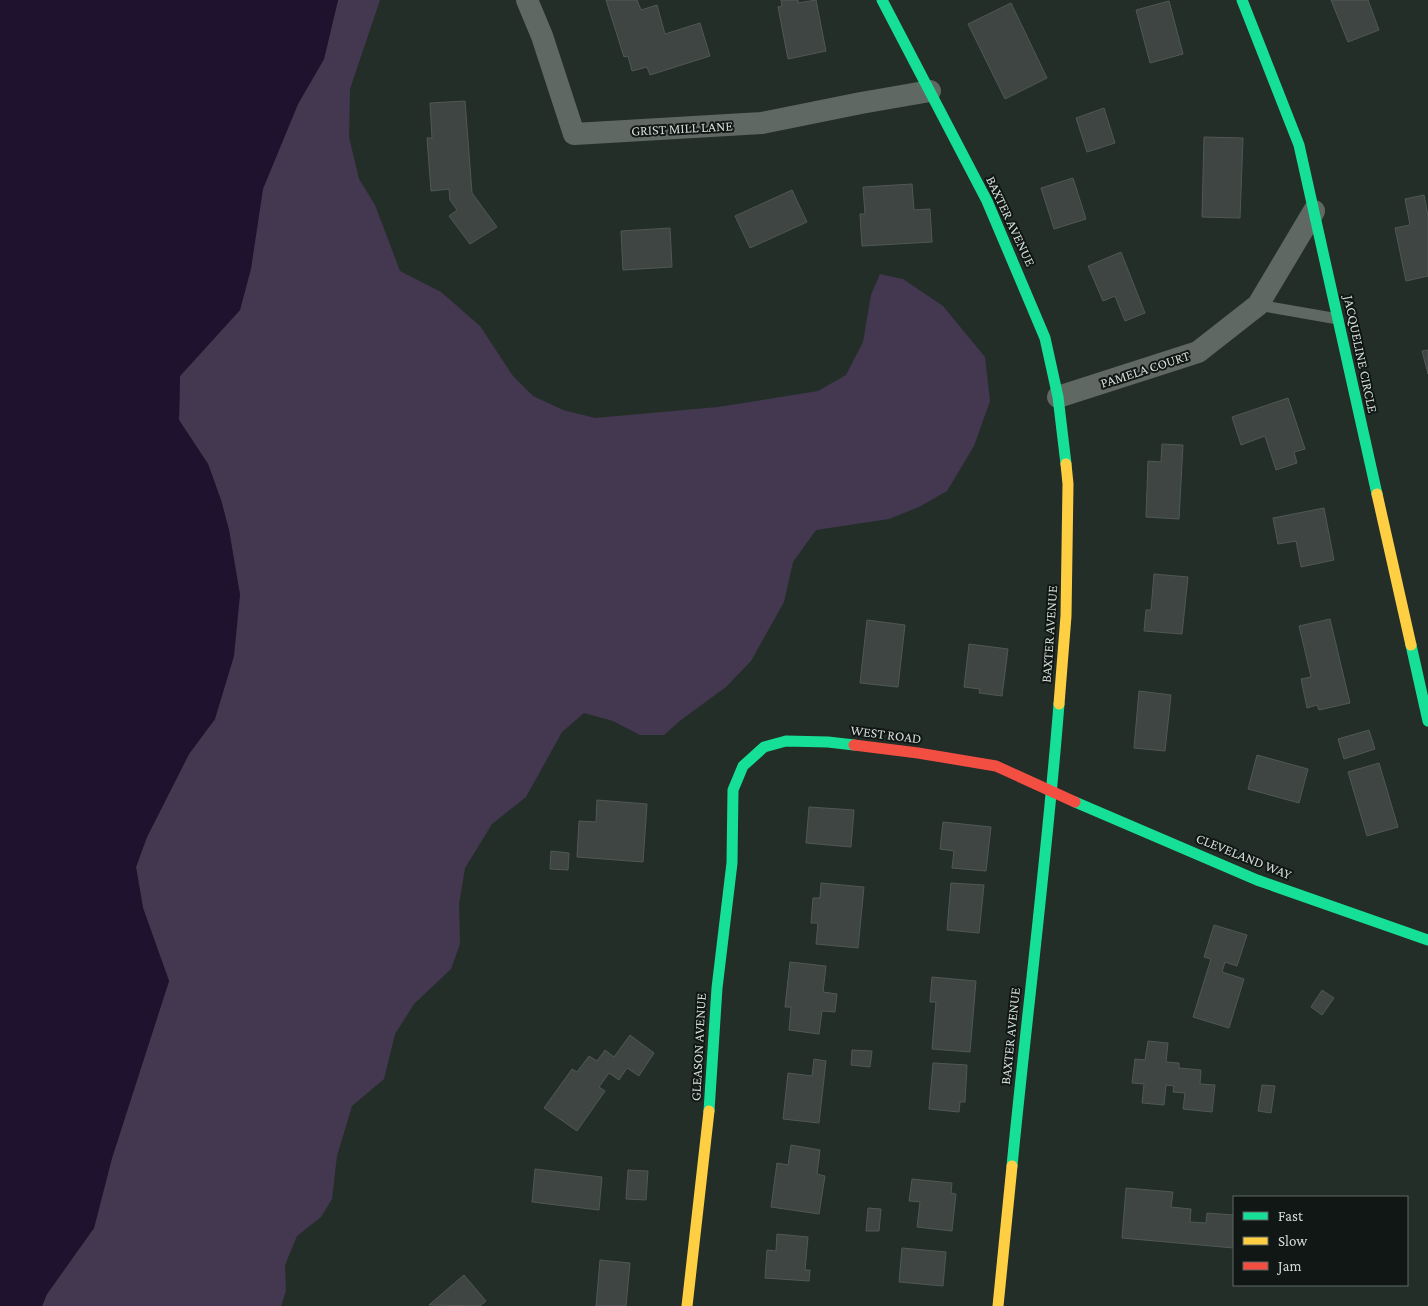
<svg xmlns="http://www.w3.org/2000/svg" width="1428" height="1306" viewBox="0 0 1428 1306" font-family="'Crimson Pro',serif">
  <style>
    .green { fill: #433850 }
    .water { fill: #1f122e }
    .building { fill: #3e4542; stroke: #515854 }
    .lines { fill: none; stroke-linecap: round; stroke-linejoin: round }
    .lane { stroke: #606864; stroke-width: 11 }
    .street { stroke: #606864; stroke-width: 22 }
    .fast { stroke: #16e098; stroke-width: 11 }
    .slow { stroke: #ffcf43; stroke-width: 11 }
    .jam { stroke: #f24e42; stroke-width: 11 }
    .labels { text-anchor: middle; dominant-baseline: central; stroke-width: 4; stroke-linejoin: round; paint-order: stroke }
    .street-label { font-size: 14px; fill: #d2dcd7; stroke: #101714 }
  </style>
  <rect width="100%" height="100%" fill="#242e29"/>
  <polygon class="green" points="338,0 380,0 350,89 349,137 359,179 375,205 400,271 441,292 480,326 513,376 533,396 563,410 595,418 718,407 818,391 846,375 863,342 871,295 880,274 903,279 943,306 985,357 990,401 974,446 947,491 919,507 889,519 816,530 793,562 784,602 751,661 726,687 681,720 664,735 640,735 613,721 584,713 562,732 526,797 492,824 465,868 459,904 460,944 451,969 414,1004 395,1034 384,1079 352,1106 337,1156 332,1199 321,1217 297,1236 285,1265 286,1291 281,1306 42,1306 47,1294 94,1228 112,1158 169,981 143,908 136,867 147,837 189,754 215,719 240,595 229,530 221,500 208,464 179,420 180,376 240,310 262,189 298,104 324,59"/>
  <polygon class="water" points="0,0 338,0 324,59 298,104 263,189 251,269 240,310 180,376 179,420 208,464 221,500 229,530 240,595 234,656 215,719 189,754 147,837 136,867 143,908 169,981 112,1158 94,1228 47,1294 42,1306 0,1306"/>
  <g class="building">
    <polygon points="606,0 637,0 641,10 657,5 665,34 700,23 710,56 650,75 647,67 632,71 628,56 624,57"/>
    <polygon points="781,0 798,0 798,3 816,0 826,51 788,59 778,7 782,6"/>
    <polygon points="1331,0 1368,0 1379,30 1348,42"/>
    <polygon points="1169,1 1183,54 1150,63 1136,10"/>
    <polygon points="1011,3 1047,78 1005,99 968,24"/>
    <polygon points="465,101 472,193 497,227 470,244 449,216 457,210 450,200 449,189 431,191 427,138 432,138 430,103"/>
    <polygon points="1104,108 1115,143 1087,152 1076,118"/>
    <polygon points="1204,137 1243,138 1240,218 1202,217"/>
    <polygon points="1073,178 1086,219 1054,229 1041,188"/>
    <polygon points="912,184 914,210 930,209 932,242 862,246 860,214 865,214 863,187"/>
    <polygon points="792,190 807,222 750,248 735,216"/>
    <polygon points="1424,195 1428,216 1428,276 1406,281 1395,228 1410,225 1405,199"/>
    <polygon points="670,228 672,267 623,270 621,231"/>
    <polygon points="1121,252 1145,313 1125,321 1115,296 1103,301 1088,266"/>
    <polygon points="1428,350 1428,374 1422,351"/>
    <polygon points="1288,398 1305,449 1294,452 1297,463 1276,470 1265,436 1241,445 1232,417"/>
    <polygon points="1162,444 1183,445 1179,519 1146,517 1148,461 1161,462"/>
    <polygon points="1324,508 1334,560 1301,567 1296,541 1278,544 1273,518"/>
    <polygon points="1154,574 1188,577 1182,634 1144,631 1146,610 1151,610"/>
    <polygon points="1330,619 1350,703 1319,710 1317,705 1307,708 1301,679 1311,677 1299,626"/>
    <polygon points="867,620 905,625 898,687 860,683"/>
    <polygon points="969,644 1008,649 1002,696 979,693 980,689 964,687"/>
    <polygon points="1139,691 1171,695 1165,751 1134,748"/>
    <polygon points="1369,730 1375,749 1344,759 1338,739"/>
    <polygon points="1257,755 1308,769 1299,803 1248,789"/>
    <polygon points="1379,763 1398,827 1367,836 1348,772"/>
    <polygon points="597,800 647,804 643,862 577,857 579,821 596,822"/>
    <polygon points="809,807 854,810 851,847 806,843"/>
    <polygon points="943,822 991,827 986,871 952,868 954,851 940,849"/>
    <polygon points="551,851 569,853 568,870 550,869"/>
    <polygon points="821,883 864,887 858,948 816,944 818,923 811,923 813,898 820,898"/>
    <polygon points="951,883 984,885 979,933 947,930"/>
    <polygon points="1214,925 1247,935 1237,966 1225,962 1222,972 1244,979 1229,1028 1193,1017 1211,959 1204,957"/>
    <polygon points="790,962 826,966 823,992 837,994 835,1012 822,1011 819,1034 789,1030 791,1007 785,1007"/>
    <polygon points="932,977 976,981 970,1052 932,1049 936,1002 930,1002"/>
    <polygon points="1322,990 1334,998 1322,1015 1311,1007"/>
    <polygon points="630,1035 654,1053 639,1076 627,1068 619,1080 609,1073 599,1087 605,1091 577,1131 544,1108 572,1069 577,1072 589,1056 597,1061 605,1050 614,1057"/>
    <polygon points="1148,1041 1168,1043 1166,1062 1179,1063 1179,1068 1201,1070 1200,1084 1215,1085 1212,1112 1183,1109 1185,1093 1173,1092 1174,1086 1166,1085 1164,1105 1142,1103 1144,1084 1132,1083 1135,1059 1145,1060"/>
    <polygon points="852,1050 872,1051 870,1067 851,1065"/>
    <polygon points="814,1059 826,1061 819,1123 783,1119 788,1073 812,1076"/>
    <polygon points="933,1063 967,1065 965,1102 960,1102 959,1112 929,1109"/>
    <polygon points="1262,1085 1275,1086 1271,1113 1258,1111"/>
    <polygon points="791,1145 820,1150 817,1174 825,1176 819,1214 771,1207 777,1163 788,1165"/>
    <polygon points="535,1169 602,1177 599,1210 532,1202"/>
    <polygon points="628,1170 648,1171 646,1200 626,1199"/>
    <polygon points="912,1179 952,1183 951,1193 956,1194 952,1231 917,1227 920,1202 909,1201"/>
    <polygon points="1126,1188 1173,1192 1171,1207 1191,1209 1190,1222 1206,1223 1207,1213 1234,1215 1234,1248 1122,1238"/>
    <polygon points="868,1208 881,1209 879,1231 866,1231"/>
    <polygon points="777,1234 808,1237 805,1270 810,1270 809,1281 765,1278 767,1250 776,1251"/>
    <polygon points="902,1248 946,1252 943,1286 899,1282"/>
    <polygon points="600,1260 630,1263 626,1306 596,1306"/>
    <polygon points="464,1275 486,1301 480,1306 429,1305"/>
  </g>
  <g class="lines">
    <polyline class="lane" points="1258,305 1338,319"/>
    <g class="street">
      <polyline points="527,0 542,36 574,134 762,123 861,103 930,91"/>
      <polyline points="1058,397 1198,352 1258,305 1314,211"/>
    </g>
    <g class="fast">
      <polyline points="882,0 987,201 1045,338 1058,397 1066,464"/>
      <polyline points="1242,0 1299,145 1377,494"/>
      <polyline points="1411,645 1428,721"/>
      <polyline points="1075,802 1257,880 1428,940"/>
      <polyline points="709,1111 717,988 732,863 733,790 743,766 764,747 786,741 828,742 854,745"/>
      <path d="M1012 1166C1027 1012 1047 858 1059 704"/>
    </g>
    <g class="slow">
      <polyline points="1377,494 1411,645"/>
      <polyline points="1059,704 1066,616 1068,484 1066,464"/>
      <polyline points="687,1306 709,1111"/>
      <polyline points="998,1306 1012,1166"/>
    </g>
    <polyline class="jam" points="854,745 918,753 996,766 1075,802"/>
  </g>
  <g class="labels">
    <g class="street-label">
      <text transform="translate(682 128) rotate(-3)">GRIST MILL LANE</text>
      <text transform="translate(1011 221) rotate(65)">BAXTER AVENUE</text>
      <text transform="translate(1361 354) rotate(78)">JACQUELINE CIRCLE</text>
      <text transform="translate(1145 369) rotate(-18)">PAMELA COURT</text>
      <text transform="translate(1049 634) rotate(-86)">BAXTER AVENUE</text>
      <text transform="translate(886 734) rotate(7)">WEST ROAD</text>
      <text transform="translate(1244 856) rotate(22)">CLEVELAND WAY</text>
      <text transform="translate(1010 1036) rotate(-84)">BAXTER AVENUE</text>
      <text transform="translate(698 1047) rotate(-87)">GLEASON AVENUE</text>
    </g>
  </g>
  <rect x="1233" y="1196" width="175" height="90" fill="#101714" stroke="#5e6662"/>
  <rect x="1243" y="1212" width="25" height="8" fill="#16e098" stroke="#5e6662"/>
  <text x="1278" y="1221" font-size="15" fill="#d2dcd7">Fast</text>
  <rect x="1243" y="1237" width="25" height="8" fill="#ffcf43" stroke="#5e6662"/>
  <text x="1278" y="1246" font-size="15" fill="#d2dcd7">Slow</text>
  <rect x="1243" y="1262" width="25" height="8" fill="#f24e42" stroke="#5e6662"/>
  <text x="1278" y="1271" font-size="15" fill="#d2dcd7">Jam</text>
</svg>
